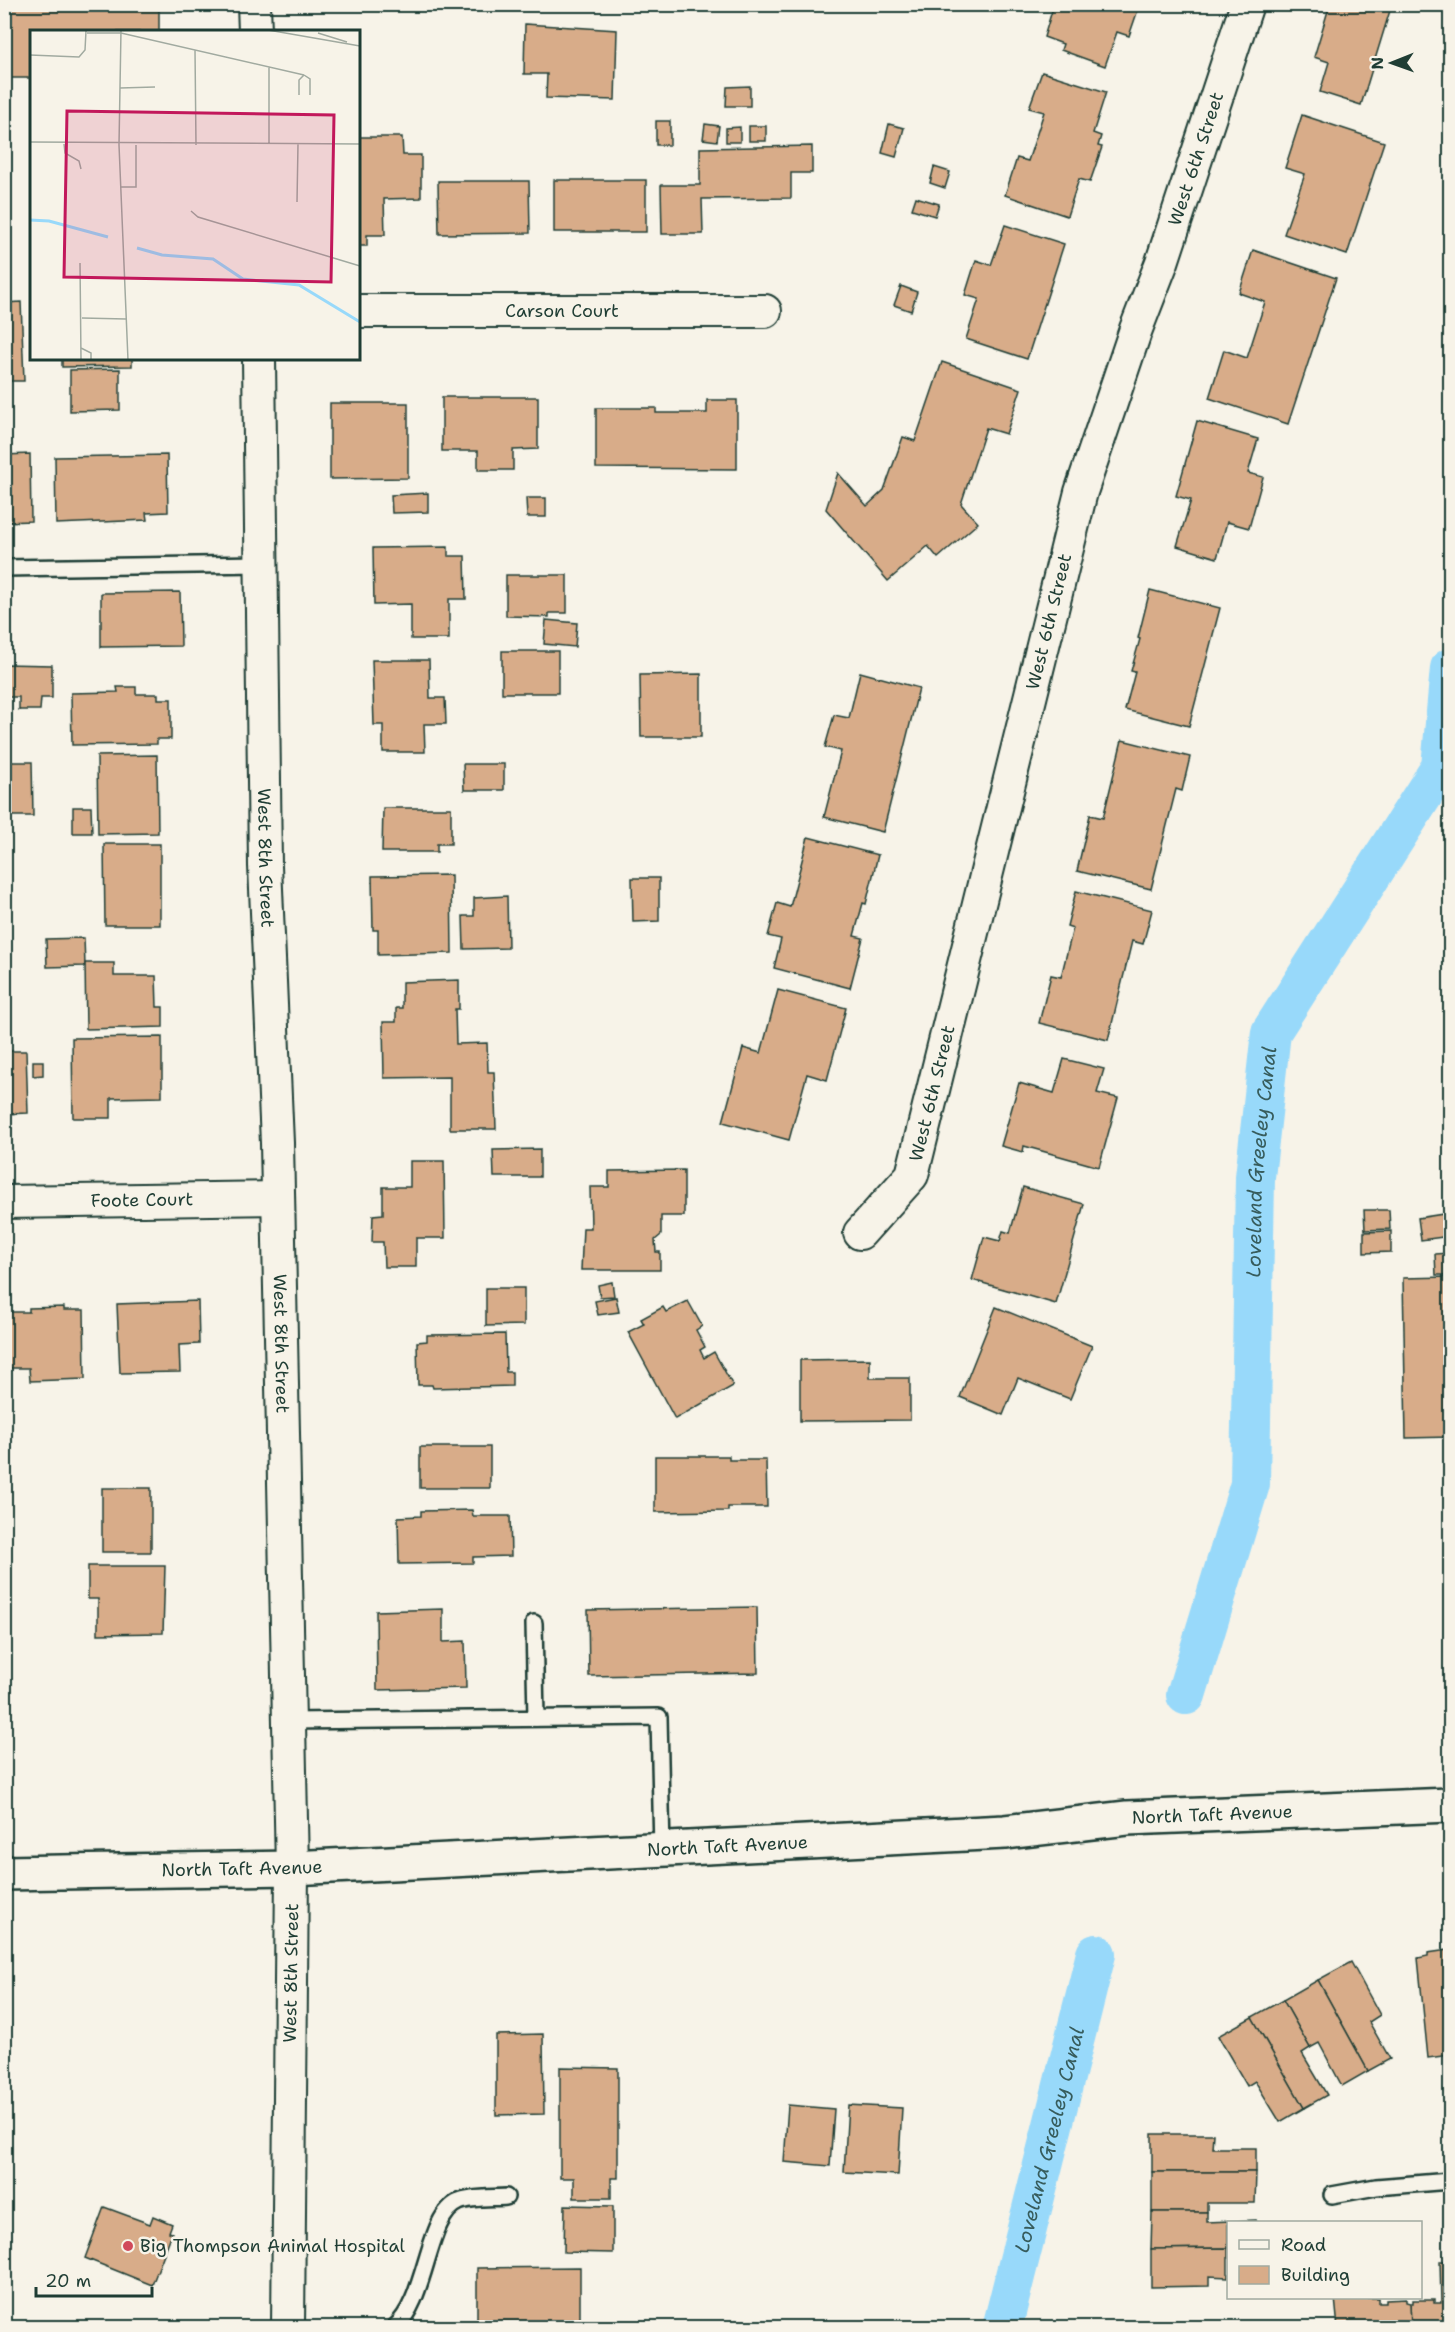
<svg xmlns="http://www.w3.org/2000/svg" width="1455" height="2332" viewBox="0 0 1455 2332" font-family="'Shantell Sans',sans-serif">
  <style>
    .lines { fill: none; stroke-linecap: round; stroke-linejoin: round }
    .canal { stroke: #98d9fa; stroke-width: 40 }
    .building { fill: #d8ac89; stroke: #1f3d34; stroke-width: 1.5 }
    .service-casing { stroke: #1f3d34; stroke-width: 20 }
    .minor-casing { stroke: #1f3d34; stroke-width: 36 }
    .secondary-casing { stroke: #1f3d34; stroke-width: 38 }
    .service { stroke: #f7f3e8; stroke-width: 15 }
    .minor { stroke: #f7f3e8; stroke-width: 32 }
    .secondary { stroke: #f7f3e8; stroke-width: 33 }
    .poi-dot { fill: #d1495b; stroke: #f7f3e8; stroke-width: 2 }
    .labels { text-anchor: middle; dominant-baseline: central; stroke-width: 5; stroke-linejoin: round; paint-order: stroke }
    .street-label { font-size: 18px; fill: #1f3d34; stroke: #f7f3e8 }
    .poi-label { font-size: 18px; fill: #1f3d34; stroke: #f7f3e8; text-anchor: start }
    .water-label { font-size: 20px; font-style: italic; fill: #375c5c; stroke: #f7f3e8 }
    .inset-river { fill: none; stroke: #98d9fa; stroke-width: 3 }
    .inset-road { fill: none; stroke: #a1aaa0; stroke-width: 1.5 }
    .view { fill: #c2185b; fill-opacity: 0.15; stroke: #c2185b; stroke-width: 3 }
    .inset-edge { fill: none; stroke: #1f3d34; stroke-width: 3 }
  </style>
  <rect width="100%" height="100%" fill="#f7f3e8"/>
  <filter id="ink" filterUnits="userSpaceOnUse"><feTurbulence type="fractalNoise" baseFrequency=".0167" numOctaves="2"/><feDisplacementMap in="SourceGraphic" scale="12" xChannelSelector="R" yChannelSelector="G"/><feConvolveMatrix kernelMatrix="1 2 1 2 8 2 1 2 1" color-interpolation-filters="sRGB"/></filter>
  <g filter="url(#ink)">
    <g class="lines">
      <g class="canal">
        <path id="s1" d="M1186 1695 1250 1484 1255 1177 1271 1032 1441 767 1450 668"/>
        <path id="s2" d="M1002 2328 1096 1954"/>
      </g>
    </g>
    <g class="building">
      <polygon points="4,4 159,4 159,32 32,32 32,78 4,78"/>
      <polygon points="1054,4 1073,11 1075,6 1083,9 1085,4 1140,4 1129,36 1117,32 1105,66 1061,50 1063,44 1044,37"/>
      <polygon points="1330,4 1392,4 1361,105 1320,92 1329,62 1314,57"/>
      <polygon points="525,24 617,30 615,100 546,98 547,74 524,74"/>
      <polygon points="1042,72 1106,92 1093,133 1101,136 1098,146 1102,147 1090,182 1079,179 1067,216 1005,195 1017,158 1028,161 1044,112 1029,108"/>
      <polygon points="750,86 750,106 726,106 727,87"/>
      <polygon points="1302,115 1384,142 1347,255 1284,234 1305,174 1285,168"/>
      <rect x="656" y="121" width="14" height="24"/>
      <polygon points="705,124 719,126 717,141 703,139"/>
      <polygon points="889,124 904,128 896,157 882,153"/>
      <rect x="749" y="126" width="17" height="15"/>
      <polygon points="740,127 740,142 726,142 726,128"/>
      <polygon points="359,137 402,137 403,155 421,155 421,198 384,199 385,235 367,235 367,246 358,246"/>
      <polygon points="812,146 812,173 791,173 791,198 702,199 703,234 662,234 661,185 700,185 700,148"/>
      <polygon points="934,167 950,172 945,188 930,183"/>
      <rect x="554" y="180" width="92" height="52"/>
      <polygon points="438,181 529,181 530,233 439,234"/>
      <polygon points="916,197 939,204 935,216 912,209"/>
      <polygon points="1005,225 1064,244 1027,359 966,339 979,299 965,295 976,260 991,265"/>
      <polygon points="1253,250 1336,278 1288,424 1209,398 1224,350 1247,358 1265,302 1239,293"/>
      <polygon points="901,286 917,292 911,311 894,305"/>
      <polygon points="21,302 24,381 4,381 4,303"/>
      <polygon points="62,358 132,358 132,366 62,367"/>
      <polygon points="942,362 1021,389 1006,434 986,428 961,504 978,523 938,558 928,546 888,581 826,509 838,473 867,506 884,490 903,437 915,441"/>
      <polygon points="120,369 120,410 70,411 70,370"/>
      <polygon points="442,397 538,397 538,449 513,450 513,470 478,470 478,451 442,451"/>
      <polygon points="707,400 737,400 737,469 596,468 596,408 656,408 656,413 707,413"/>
      <polygon points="330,403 408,403 408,478 330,479"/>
      <polygon points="1197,421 1258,439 1248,473 1263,477 1249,528 1227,522 1217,558 1177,546 1191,500 1176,496"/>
      <polygon points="30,454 31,521 4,522 4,455"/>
      <polygon points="167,455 168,512 146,513 147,520 56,524 55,457"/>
      <polygon points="428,493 428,512 392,513 391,495"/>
      <polygon points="526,498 546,498 546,517 527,517"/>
      <polygon points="448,547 448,556 465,556 466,599 449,599 449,639 411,639 411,604 374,605 373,548"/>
      <polygon points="506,575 567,575 567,613 549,613 549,617 506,616"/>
      <polygon points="1150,590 1220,608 1189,726 1125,710 1135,672 1131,671 1140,639 1138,638"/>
      <polygon points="180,592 181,646 101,647 101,593"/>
      <polygon points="546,620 577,623 575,647 544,644"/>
      <rect x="502" y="651" width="56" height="42"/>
      <polygon points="372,660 429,660 430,698 445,698 446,724 424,724 425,752 383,752 383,725 374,725"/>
      <polygon points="4,664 52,665 52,698 41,698 40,710 19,710 19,697 4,697"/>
      <polygon points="860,672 919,688 883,832 824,817 841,751 825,747 834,715 849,718"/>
      <polygon points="701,674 701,737 641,737 640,675"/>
      <polygon points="117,687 136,687 136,694 158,694 158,699 171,699 171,739 157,739 157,744 72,745 71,693 118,692"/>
      <polygon points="1122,740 1190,757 1182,791 1176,789 1151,889 1077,871 1090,815 1103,818"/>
      <polygon points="157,755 158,833 98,834 97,756"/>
      <polygon points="4,762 32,762 33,816 4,816"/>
      <polygon points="463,764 504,764 504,790 464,790"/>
      <polygon points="73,807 91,807 92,833 73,833"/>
      <polygon points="383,808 451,808 451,844 437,844 437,852 382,852"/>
      <polygon points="808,837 878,855 866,904 863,903 854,936 863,938 850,988 774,968 781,939 768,936 777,903 790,907"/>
      <polygon points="104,844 160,844 160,925 105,925"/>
      <polygon points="451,875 452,953 378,955 378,930 373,930 372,876"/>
      <polygon points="632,878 659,878 659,921 633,922"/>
      <polygon points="1076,891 1152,910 1143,944 1132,941 1108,1040 1039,1023 1051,975 1061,977 1073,928 1067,926"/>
      <polygon points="507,896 508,948 464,949 463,916 474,916 474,898"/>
      <polygon points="84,938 85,966 47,967 46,939"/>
      <polygon points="85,963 114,963 114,976 156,976 157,1007 163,1007 163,1027 86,1029"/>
      <polygon points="459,980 459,1009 455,1009 456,1044 487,1043 488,1072 494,1072 496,1129 450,1129 450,1077 384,1078 383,1022 396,1022 396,1008 402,1008 402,982"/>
      <polygon points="778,990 846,1008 827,1080 807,1074 789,1140 723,1122 743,1048 761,1053"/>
      <polygon points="162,1037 162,1097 111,1098 111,1118 73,1118 72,1038"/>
      <polygon points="4,1051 26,1051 28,1113 4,1114"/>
      <polygon points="1064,1059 1104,1069 1097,1093 1118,1098 1099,1167 1024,1146 1023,1152 1001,1146 1019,1083 1054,1093"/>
      <polygon points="33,1061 43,1061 43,1075 33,1076"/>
      <polygon points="540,1149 540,1177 494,1177 493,1150"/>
      <polygon points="410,1161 444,1161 445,1238 416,1238 416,1267 384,1267 383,1242 372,1242 373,1215 383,1214 383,1187 410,1187"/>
      <polygon points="684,1170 684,1216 661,1216 661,1235 655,1240 656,1252 660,1252 660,1270 581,1270 583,1228 591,1228 590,1187 609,1187 609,1171"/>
      <polygon points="1023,1187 1084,1204 1056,1304 972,1280 984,1237 1000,1241 1003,1231 1010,1233"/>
      <polygon points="1364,1210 1389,1210 1390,1229 1365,1230"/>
      <polygon points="1450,1213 1450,1236 1421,1240 1418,1218"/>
      <polygon points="1391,1231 1391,1252 1364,1253 1364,1232"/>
      <polygon points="1450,1253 1450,1275 1436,1275 1435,1254"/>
      <polygon points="1450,1277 1450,1437 1406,1438 1403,1278"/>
      <polygon points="612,1282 614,1296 600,1297 598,1285"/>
      <polygon points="486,1288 524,1288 524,1325 486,1326"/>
      <polygon points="616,1297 619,1312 598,1315 595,1301"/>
      <polygon points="198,1301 199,1344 179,1345 180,1372 120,1373 117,1304"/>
      <polygon points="688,1301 702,1326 696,1330 705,1347 700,1350 704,1358 714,1352 733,1386 675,1419 628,1332 644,1324 641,1319 663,1307 666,1312"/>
      <polygon points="64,1307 64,1310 84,1310 85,1379 30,1381 29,1368 4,1368 4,1312 29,1312 29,1308"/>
      <polygon points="996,1307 1092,1346 1070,1399 1018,1378 1003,1415 960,1397"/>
      <polygon points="505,1334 506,1372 512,1372 512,1386 433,1388 432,1385 418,1385 417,1342 427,1341 427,1335"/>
      <polygon points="870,1359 870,1378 910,1378 910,1420 800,1421 800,1360"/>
      <rect x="420" y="1447" width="70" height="41"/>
      <polygon points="655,1456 729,1456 729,1460 766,1460 767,1507 728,1507 728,1511 655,1512"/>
      <rect x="102" y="1488" width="49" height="64"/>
      <polygon points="472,1510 473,1516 510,1516 511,1556 473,1557 473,1563 399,1564 398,1517 421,1516 421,1511"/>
      <polygon points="88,1566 165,1566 163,1633 98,1634 98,1599 88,1599"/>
      <polygon points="757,1607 758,1673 589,1676 588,1610"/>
      <polygon points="443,1609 443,1642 465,1641 466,1688 377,1690 376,1611"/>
      <polygon points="1448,1950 1450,1954 1450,2055 1428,2058 1418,1958 1428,1956 1428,1953"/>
      <polygon points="1351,1962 1380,2015 1369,2022 1390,2059 1368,2071 1318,1980"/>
      <polygon points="1318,1980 1368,2071 1342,2086 1319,2043 1310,2048 1283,2000"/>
      <polygon points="1283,2000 1310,2048 1302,2053 1327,2095 1304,2108 1252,2017"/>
      <polygon points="1252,2017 1304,2108 1280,2122 1255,2081 1247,2086 1218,2036"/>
      <polygon points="543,2034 544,2114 496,2115 496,2035"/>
      <polygon points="560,2067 618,2068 618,2178 611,2178 611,2198 574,2198 574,2178 560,2178"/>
      <polygon points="788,2105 834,2109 830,2166 784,2162"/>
      <polygon points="848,2105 902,2108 898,2175 844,2172"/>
      <polygon points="1152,2134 1213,2134 1212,2148 1256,2148 1256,2172 1152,2172"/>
      <polygon points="1152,2172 1256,2172 1255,2203 1207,2203 1207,2212 1152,2212"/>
      <polygon points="565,2205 613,2206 613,2253 564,2252"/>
      <polygon points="104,2207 150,2224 153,2216 172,2224 169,2232 172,2233 152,2285 85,2258"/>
      <polygon points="1152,2212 1207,2212 1207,2222 1256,2220 1256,2222 1228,2222 1228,2248 1151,2249"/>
      <polygon points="1228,2248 1228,2277 1209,2276 1209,2286 1151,2287 1151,2249"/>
      <polygon points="1440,2261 1450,2261 1450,2328 1411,2328 1410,2303 1413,2303 1413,2300 1434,2300 1434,2303 1441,2303"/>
      <polygon points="580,2267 580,2324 477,2325 477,2268"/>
      <polygon points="1335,2298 1379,2298 1379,2303 1386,2303 1386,2300 1406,2299 1406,2302 1410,2303 1411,2328 1338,2328"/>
    </g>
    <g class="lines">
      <defs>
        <g id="service">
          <polyline points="4,568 261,564"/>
          <polyline points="534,1623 536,1718"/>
          <polyline points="289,1721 659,1717 662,1850"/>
          <polyline points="1332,2195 1376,2187 1450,2181"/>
          <path d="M394 2328C428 2300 426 2215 459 2202 470 2197 493 2198 506 2197"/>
        </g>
        <g id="minor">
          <polyline points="254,4 255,32"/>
          <path id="s3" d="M358 311H765"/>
          <path id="s4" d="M259 358 265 866 277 1143 292 1868 288 2328"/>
          <path id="s5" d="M4 1202 278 1198"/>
          <path id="s6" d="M860 1233 912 1175 1081 492 1136 329 1162 262 1247 4"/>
        </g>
        <g id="secondary">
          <path id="s7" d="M4 1873 292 1868 1005 1832 1127 1818 1450 1805"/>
        </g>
      </defs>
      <use href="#service" class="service-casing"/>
      <use href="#minor" class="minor-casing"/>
      <use href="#secondary" class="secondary-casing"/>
      <use href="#service" class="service"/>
      <use href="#minor" class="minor"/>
      <use href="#secondary" class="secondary"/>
    </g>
  </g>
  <circle class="poi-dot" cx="128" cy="2246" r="6"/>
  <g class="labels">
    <g class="street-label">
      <text stroke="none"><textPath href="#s6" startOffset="1134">West 6th Street</textPath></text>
      <text stroke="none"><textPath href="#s3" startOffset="204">Carson Court</textPath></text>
      <text stroke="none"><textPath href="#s6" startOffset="648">West 6th Street</textPath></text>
      <text stroke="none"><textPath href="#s4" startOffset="500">West 8th Street</textPath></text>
      <text stroke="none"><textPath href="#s6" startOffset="162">West 6th Street</textPath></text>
      <text stroke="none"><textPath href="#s5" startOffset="138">Foote Court</textPath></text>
      <text stroke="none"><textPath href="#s4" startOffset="986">West 8th Street</textPath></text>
      <text stroke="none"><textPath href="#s7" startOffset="1210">North Taft Avenue</textPath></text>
      <text stroke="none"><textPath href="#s7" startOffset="724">North Taft Avenue</textPath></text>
      <text stroke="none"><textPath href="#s7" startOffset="238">North Taft Avenue</textPath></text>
      <text transform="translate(291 1973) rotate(-89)">West 8th Street</text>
    </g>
    <g class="poi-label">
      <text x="140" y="2246">Big Thompson Animal Hospital</text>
    </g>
    <g class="water-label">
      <text stroke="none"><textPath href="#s1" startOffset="543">Loveland Greeley Canal</textPath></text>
      <text stroke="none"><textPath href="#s2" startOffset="194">Loveland Greeley Canal</textPath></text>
    </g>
  </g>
  <g transform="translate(30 30)">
    <rect width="330" height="330" fill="#f7f3e8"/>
    <path class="inset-river" d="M0 190 19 191 78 207M107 218 132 225 183 229 213 249 269 255 330 292"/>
    <path class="inset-road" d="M91 0 89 115 98 330M238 0 330 16M57 3H91L274 45M288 3 317 12M165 20 166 115M0 25 49 27 55 20 56 1M274 45 280 49V65M90 58 125 57M269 65V50L274 45M0 112 330 114M34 114 35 123 49 131 51 139M239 114V37M91 157H106V115M267 172 268 114M161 181 168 187 330 236M50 233 51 330M52 288 96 289M51 318 61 323V330"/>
    <path class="view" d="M37 81 304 85 301 252 34 247Z"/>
    <rect width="330" height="330" class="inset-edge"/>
  </g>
  <rect width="1455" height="2332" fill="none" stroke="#f7f3e8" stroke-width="24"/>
  <rect x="12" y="12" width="1431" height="2308" fill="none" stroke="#1f3d34" stroke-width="2" filter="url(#ink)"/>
  <rect x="1227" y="2221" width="195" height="78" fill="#f7f3e8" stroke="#a1aaa0" stroke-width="1.5"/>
  <rect x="1239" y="2240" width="30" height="9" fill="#f7f3e8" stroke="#a1aaa0" stroke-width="1.5"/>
  <text x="1281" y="2251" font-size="18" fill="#1f3d34">Road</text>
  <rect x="1239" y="2266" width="30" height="18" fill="#d8ac89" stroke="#a1aaa0" stroke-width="1.5"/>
  <text x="1281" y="2281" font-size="18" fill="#1f3d34">Building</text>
  <g transform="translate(1392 63) rotate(269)" stroke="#f7f3e8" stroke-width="4.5" paint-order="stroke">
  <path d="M0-4.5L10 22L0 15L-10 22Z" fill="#1f3d34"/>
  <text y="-9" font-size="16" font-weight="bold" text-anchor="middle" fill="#1f3d34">N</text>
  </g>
  <path d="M36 2287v9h116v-9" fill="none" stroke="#1f3d34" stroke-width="3"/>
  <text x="45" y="2287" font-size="18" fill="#1f3d34" stroke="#f7f3e8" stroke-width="4.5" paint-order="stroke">20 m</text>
</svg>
